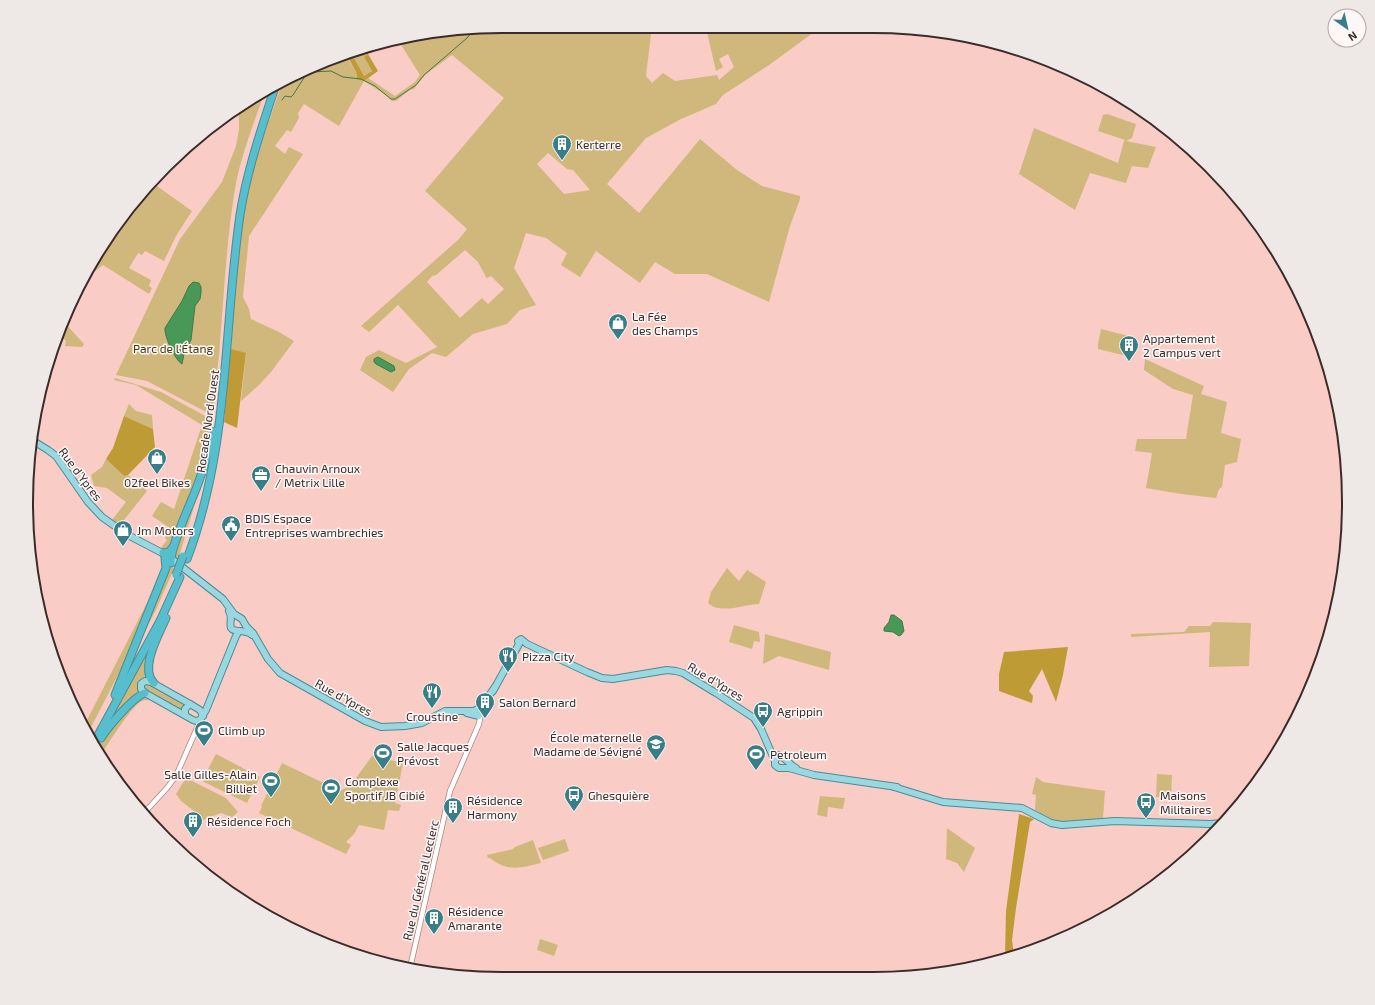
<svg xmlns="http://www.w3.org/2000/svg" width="1375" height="1005" viewBox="0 0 1375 1005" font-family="'Exo 2',sans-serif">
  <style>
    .green { fill: #d0b87c; fill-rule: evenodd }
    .forest { fill: #bf9b36 }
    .water { fill: #489858; stroke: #44774a }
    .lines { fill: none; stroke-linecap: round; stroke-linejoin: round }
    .stream { stroke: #44774a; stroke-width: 1 }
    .minor-casing { stroke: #ae857f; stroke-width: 6 }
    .major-casing { stroke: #4d8b94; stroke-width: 8 }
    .highway-casing { stroke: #4d8b94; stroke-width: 9 }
    .minor { stroke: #fff; stroke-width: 4.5 }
    .major { stroke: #9ad8e1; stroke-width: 6 }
    .highway { stroke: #56becd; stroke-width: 7 }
    .highway-bridge-casing { stroke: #4d8b94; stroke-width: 9; stroke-linecap: butt }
    .highway-bridge { stroke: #56becd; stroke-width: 7 }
    .labels { text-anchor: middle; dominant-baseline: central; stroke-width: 3; stroke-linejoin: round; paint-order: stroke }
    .poi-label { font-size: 12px; fill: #3c2b29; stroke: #fdf8f7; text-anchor: start }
    .park-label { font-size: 12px; fill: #46370c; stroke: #fdf8f7 }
    .street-label { font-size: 12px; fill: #3c2b29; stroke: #fdf8f7 }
    .rim { fill: none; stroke: #3c2b29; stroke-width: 2 }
  </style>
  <rect width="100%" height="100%" fill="#f9ccc5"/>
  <g class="green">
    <path d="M503 26H642L651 34 646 76 652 83 663 73 675 81 717 75 719 80 734 67 728 54 719 59 723 67 716 71 707 32V27H821L769 65 723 95 716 104 681 119 646 138 607 184 639 213 700 139 737 170 762 186 800 196V199L790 226 769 302 707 274H675L655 262 640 283 596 251 580 277 561 265 567 253 546 238 526 233 514 268 536 305 520 310 507 324 473 334 446 357 432 353 409 369 393 392 360 370 366 357 379 350 406 363 437 347 398 305 369 332 361 326 459 239 467 229 425 191 504 98 452 55 425 75 414 89 410 90 396 101H392L387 96 364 81 339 126 304 104 298 113 299 118 291 132 287 130 275 146 285 154 289 147 303 154 249 236 243 297 249 309 251 319 279 332 294 341 271 372 258 386 241 401 246 354 231 349C235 298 237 245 247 194 255 155 271 117 283 80L292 75 346 55 357 74 364 81 368 78 395 96 415 82 420 75 398 40 463 31 465 36 470 30ZM548 153 567 169 573 170 590 190 564 194 537 164ZM465 250 478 262 486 277 487 278 491 276 504 289 488 304 482 298 460 318 427 282 432 276 436 275Z"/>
    <polygon points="364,48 368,54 364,57 372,71 364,76 353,56 355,54 354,52"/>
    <path d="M265 91C255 120 242 153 236 183 226 240 224 298 219 355 217 375 214 395 212 415L147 381 116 375 180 239 222 182 236 146 239 130V106Z"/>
    <polygon points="1107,114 1136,124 1132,138 1126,141 1156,147 1148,168 1132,166 1126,183 1090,173 1075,210 1019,174 1034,128 1118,163 1124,141 1125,140 1098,131 1103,115"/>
    <polygon points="154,179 154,184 192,211 176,236 164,261 145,251 142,255 138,253 129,268 151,280 149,286 152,288 149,294 103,265 93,273 90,269 144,188"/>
    <polygon points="64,322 84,344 82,347 65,346 66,341 63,338 58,336"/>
    <polygon points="1101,329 1133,337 1127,356 1098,349 1098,344"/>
    <polygon points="1145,359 1204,386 1201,394 1227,402 1221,433 1241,439 1237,462 1225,465 1222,487 1219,489 1216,498 1181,494 1146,488 1152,453 1135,451 1137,439 1186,439 1193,395 1173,389 1144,370"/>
    <path d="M115 378 161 392 211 419 205 456 199 472 170 547C167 550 164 550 160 549L167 540 165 538 170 528 152 516 161 502 174 509 202 425 136 385 114 380Z"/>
    <polygon points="129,404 136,411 152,415 153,429 124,416"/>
    <polygon points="106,459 124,476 128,475 147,491 120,525 112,520 126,502 107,488 94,486 91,475 102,467"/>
    <polygon points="200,487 178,560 174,557 175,549"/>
    <polygon points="172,567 174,569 155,612 140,640 167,571"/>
    <path d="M727 568 739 581 747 570 766 582 759 604C744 604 721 615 708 603L711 592Z"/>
    <polygon points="150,597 129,654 89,731 85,724"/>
    <polygon points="1213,622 1251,623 1249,666 1209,667 1210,632 1131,637 1131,634 1184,632 1189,626 1210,626"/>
    <polygon points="734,625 759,632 760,642 754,641 752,649 729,642"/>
    <polygon points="765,634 831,652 829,670 779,656 763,664"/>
    <polygon points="150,648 146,676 141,679 137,686 139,693 109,722"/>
    <polygon points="145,682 187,704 182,712 145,691 143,685"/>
    <path d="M144 697H147L149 700C146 700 144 700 142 701 133 704 108 744 102 753L98 747C107 731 128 706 144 697Z"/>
    <polygon points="216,754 260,777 247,803 202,781"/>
    <polygon points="372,756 403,763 395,803 401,805 399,811 388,810 384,830 359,825 354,834 346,842 351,845 346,854 259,813 262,807 261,806 282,763 340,791 351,785"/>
    <polygon points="1157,774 1172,775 1171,798 1156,797"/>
    <path d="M1036 777 1043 782 1105 791 1103 818C1088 821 1067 827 1052 820 1046 817 1040 813 1035 810L1036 795 1032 794Z"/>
    <polygon points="186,778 226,798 238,812 232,817 221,813 200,821 194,811 181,801 176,794"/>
    <polygon points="820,796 845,798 843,809 828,807 827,817 817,815"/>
    <polygon points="947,828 975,848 964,872 957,863 946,859"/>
    <polygon points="565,839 569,851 543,860 538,848"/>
    <path d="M533 840 541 863C521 868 507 872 490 858H488L487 855 513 849 515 847Z"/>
    <polygon points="540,939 558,945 554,956 537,950"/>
  </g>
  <g class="forest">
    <polygon points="368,54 378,71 364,81 357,79 357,74 349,59 353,56 364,76 372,71 364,57"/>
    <polygon points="231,349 246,353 237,428 224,422"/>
    <polygon points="124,416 153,429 155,447 128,475 124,476 106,459 113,448"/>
    <polygon points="1068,647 1063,675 1056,702 1042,669 1029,691 1033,696 1032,703 999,691 999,674 1004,652"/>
    <polygon points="1019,814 1034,819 1030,822 1016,908 1012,940 1014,954 1005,956 1006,911"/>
  </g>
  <g class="water">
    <path d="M193 282 199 283 201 287V293L200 299 195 306 191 340 184 354 182 364C175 360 164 336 165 328L182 301 189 286Z"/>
    <polygon points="378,357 394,366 395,370 391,372 376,364 374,362 374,359"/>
    <polygon points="891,615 894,615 902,621 904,631 901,635 899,636 893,632 884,631 884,628 889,622"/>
  </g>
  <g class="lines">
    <polyline class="stream" points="282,100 285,96 291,97 293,95 307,73 312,72 331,71 343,77 361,79 375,86 391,99 395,99 416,85 424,75 467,38 472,32 486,28"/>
    <defs>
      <g id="minor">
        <polyline points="144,813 167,788 176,776 201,719"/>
        <polyline points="410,968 450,791 479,724 481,714"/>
      </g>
      <g id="major">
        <polyline points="30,439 48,450 56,456 88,502 102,517 126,534 168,556 223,599 234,614 242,619 246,626 253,633 268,659 280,673 365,721 381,727 405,726 422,723 445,711 474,711 481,707 495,687"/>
        <path d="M229 611C233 618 229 623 231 628 234 633 246 629 252 635"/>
        <polyline points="493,691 519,644 518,641 521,639 527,644 587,672 602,678 613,679 667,670 676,671 683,673 716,693 754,718 761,729 775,761"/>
        <polyline points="190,704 151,682 145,681 141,684 141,689 145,693 193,720 196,721 200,720 206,710 236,636 239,631"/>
        <polyline points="467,713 479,716 485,706"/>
        <polyline points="185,715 185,709 190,704 200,710 203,716"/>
        <path d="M778 755C786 757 788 764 796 768"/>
        <polyline points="782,756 777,757 775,761 775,765 779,768 789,768 814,775 897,787"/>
        <polyline points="894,787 943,802 1022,808 1051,823 1062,825 1115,821 1210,824 1224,823"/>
      </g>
      <g id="highway">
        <polyline points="163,553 169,552 173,547"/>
        <path d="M187 559C230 446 223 332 240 215 247 170 262 127 276 84"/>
        <path d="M171 563C169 548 193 499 199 481 205 465 209 447 215 431"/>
        <path d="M154 683C139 669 159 634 166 618"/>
        <polyline points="115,695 166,568 165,558"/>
        <path d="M101 738C108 727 133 697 145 693"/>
        <polyline points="95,741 160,621 180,577"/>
      </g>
    </defs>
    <use href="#minor" class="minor-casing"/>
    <use href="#major" class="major-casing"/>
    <use href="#highway" class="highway-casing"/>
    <use href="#minor" class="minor"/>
    <use href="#major" class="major"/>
    <use href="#highway" class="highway"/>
    <defs>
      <polyline id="highway-bridge" points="176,575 183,556"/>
    </defs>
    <use href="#highway-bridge" class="highway-bridge-casing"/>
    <use href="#highway-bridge" class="highway-bridge"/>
  </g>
  <defs>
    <symbol id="building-pin" viewBox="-11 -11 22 30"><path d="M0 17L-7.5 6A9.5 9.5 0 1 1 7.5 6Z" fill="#377e88" stroke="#fdf8f7"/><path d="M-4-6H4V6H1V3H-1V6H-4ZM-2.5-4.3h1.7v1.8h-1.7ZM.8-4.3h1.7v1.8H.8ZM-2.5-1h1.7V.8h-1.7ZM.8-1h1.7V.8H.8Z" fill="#fff"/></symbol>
    <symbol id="shop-pin" viewBox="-11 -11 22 30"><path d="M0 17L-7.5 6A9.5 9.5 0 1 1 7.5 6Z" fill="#377e88" stroke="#fdf8f7"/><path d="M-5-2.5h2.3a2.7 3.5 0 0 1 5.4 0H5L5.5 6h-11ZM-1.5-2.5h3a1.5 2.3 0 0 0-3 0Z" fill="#fff"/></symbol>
    <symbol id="office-pin" viewBox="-11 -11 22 30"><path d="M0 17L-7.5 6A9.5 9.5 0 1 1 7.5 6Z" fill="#377e88" stroke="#fdf8f7"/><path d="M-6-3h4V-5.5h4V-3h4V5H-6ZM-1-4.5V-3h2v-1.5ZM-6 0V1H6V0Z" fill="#fff"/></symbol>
    <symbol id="civic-pin" viewBox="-11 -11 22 30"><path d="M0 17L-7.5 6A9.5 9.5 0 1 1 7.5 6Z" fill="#377e88" stroke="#fdf8f7"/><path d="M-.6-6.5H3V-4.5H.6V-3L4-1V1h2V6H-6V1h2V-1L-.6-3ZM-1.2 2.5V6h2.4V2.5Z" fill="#fff"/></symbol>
    <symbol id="restaurant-pin" viewBox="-11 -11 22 30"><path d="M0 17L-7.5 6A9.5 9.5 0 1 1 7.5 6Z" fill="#377e88" stroke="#fdf8f7"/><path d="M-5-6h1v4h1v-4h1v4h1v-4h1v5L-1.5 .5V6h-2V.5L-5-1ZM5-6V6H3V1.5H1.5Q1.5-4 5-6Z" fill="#fff"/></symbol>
    <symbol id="bus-pin" viewBox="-11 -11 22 30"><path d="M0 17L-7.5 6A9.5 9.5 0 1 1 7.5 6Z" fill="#377e88" stroke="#fdf8f7"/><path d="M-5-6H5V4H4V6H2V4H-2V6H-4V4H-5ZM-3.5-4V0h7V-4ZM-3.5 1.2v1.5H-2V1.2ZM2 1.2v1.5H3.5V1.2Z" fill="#fff"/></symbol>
    <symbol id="stadium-pin" viewBox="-11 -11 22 30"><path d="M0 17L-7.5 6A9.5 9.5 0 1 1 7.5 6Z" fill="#377e88" stroke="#fdf8f7"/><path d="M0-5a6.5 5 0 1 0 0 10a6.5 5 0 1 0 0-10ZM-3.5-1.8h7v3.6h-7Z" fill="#fff"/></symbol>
    <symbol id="school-pin" viewBox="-11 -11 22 30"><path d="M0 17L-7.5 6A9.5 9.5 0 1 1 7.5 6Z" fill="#377e88" stroke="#fdf8f7"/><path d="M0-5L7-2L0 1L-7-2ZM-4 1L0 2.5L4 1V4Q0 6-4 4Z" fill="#fff"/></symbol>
  </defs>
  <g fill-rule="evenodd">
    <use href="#building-pin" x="551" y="133" width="22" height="30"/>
    <use href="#shop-pin" x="607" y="312" width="22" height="30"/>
    <use href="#building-pin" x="1118" y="334" width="22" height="30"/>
    <use href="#shop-pin" x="146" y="447" width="22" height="30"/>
    <use href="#office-pin" x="250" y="464" width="22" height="30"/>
    <use href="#civic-pin" x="220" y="514" width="22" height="30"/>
    <use href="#shop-pin" x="112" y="519" width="22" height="30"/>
    <use href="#restaurant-pin" x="497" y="645" width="22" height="30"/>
    <use href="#restaurant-pin" x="421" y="681" width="22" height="30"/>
    <use href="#building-pin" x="474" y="691" width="22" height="30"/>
    <use href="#bus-pin" x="752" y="700" width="22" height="30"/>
    <use href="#stadium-pin" x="193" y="719" width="22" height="30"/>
    <use href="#school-pin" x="645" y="733" width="22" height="30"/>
    <use href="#stadium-pin" x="372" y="742" width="22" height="30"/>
    <use href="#stadium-pin" x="745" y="743" width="22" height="30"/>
    <use href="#stadium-pin" x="260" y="770" width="22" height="30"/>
    <use href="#stadium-pin" x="320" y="777" width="22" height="30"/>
    <use href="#bus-pin" x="563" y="784" width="22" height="30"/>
    <use href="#bus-pin" x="1135" y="791" width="22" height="30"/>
    <use href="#building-pin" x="442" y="796" width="22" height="30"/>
    <use href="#building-pin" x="182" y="810" width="22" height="30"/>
    <use href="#building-pin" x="423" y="907" width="22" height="30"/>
  </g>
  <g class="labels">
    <g class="poi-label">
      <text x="576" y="144">Kerterre</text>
      <text x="632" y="316">La Fée<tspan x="632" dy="14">des Champs</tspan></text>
      <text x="1143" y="338">Appartement<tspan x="1143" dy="14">2 Campus vert</tspan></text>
      <text x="275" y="468">Chauvin Arnoux<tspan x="275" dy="14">/ Metrix Lille</tspan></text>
      <text x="157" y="482" text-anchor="middle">02feel Bikes</text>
      <text x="245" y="518">BDIS Espace<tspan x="245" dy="14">Entreprises wambrechies</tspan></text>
      <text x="137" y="530">Jm Motors</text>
      <text x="522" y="656">Pizza City</text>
      <text x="499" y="702">Salon Bernard</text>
      <text x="777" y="711">Agrippin</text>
      <text x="432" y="716" text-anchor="middle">Croustine</text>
      <text x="218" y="730">Climb up</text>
      <text x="642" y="737" text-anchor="end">École maternelle<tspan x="642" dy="14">Madame de Sévigné</tspan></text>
      <text x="397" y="746">Salle Jacques<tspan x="397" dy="14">Prévost</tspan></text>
      <text x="770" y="754">Petroleum</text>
      <text x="257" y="774" text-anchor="end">Salle Gilles-Alain<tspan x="257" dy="14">Billiet</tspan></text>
      <text x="345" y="781">Complexe<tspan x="345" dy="14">Sportif JB Cibié</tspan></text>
      <text x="588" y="795">Ghesquière</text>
      <text x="1160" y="795">Maisons<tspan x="1160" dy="14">Militaires</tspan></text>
      <text x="467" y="800">Résidence<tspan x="467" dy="14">Harmony</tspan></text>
      <text x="207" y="821">Résidence Foch</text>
      <text x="448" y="911">Résidence<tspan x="448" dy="14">Amarante</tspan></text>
    </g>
    <g class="park-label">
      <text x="173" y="348">Parc de l'Étang</text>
    </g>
    <g class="street-label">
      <text transform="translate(207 421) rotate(-82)">Rocade Nord Ouest</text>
      <text transform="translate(81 474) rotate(53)">Rue d'Ypres</text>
      <text transform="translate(716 681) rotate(31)">Rue d'Ypres</text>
      <text transform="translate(344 697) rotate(29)">Rue d'Ypres</text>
      <text transform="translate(420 880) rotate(-77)">Rue du Général Leclerc</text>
    </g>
  </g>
  <path d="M0 0H1375V1005H0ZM502 33H873A469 469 0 0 1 1342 502V503A469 469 0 0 1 873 972H502A469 469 0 0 1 33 503V502A469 469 0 0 1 502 33Z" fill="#eee8e7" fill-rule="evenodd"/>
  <path class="rim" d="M502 33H873A469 469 0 0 1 1342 502V503A469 469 0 0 1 873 972H502A469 469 0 0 1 33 503V502A469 469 0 0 1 502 33Z"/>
  <g transform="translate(1347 28) rotate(146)"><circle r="19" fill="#fdf8f7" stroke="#b0a6a5"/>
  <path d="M0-3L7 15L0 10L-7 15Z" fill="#377e88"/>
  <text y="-6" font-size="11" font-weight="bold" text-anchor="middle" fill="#3c2b29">N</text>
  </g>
</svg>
